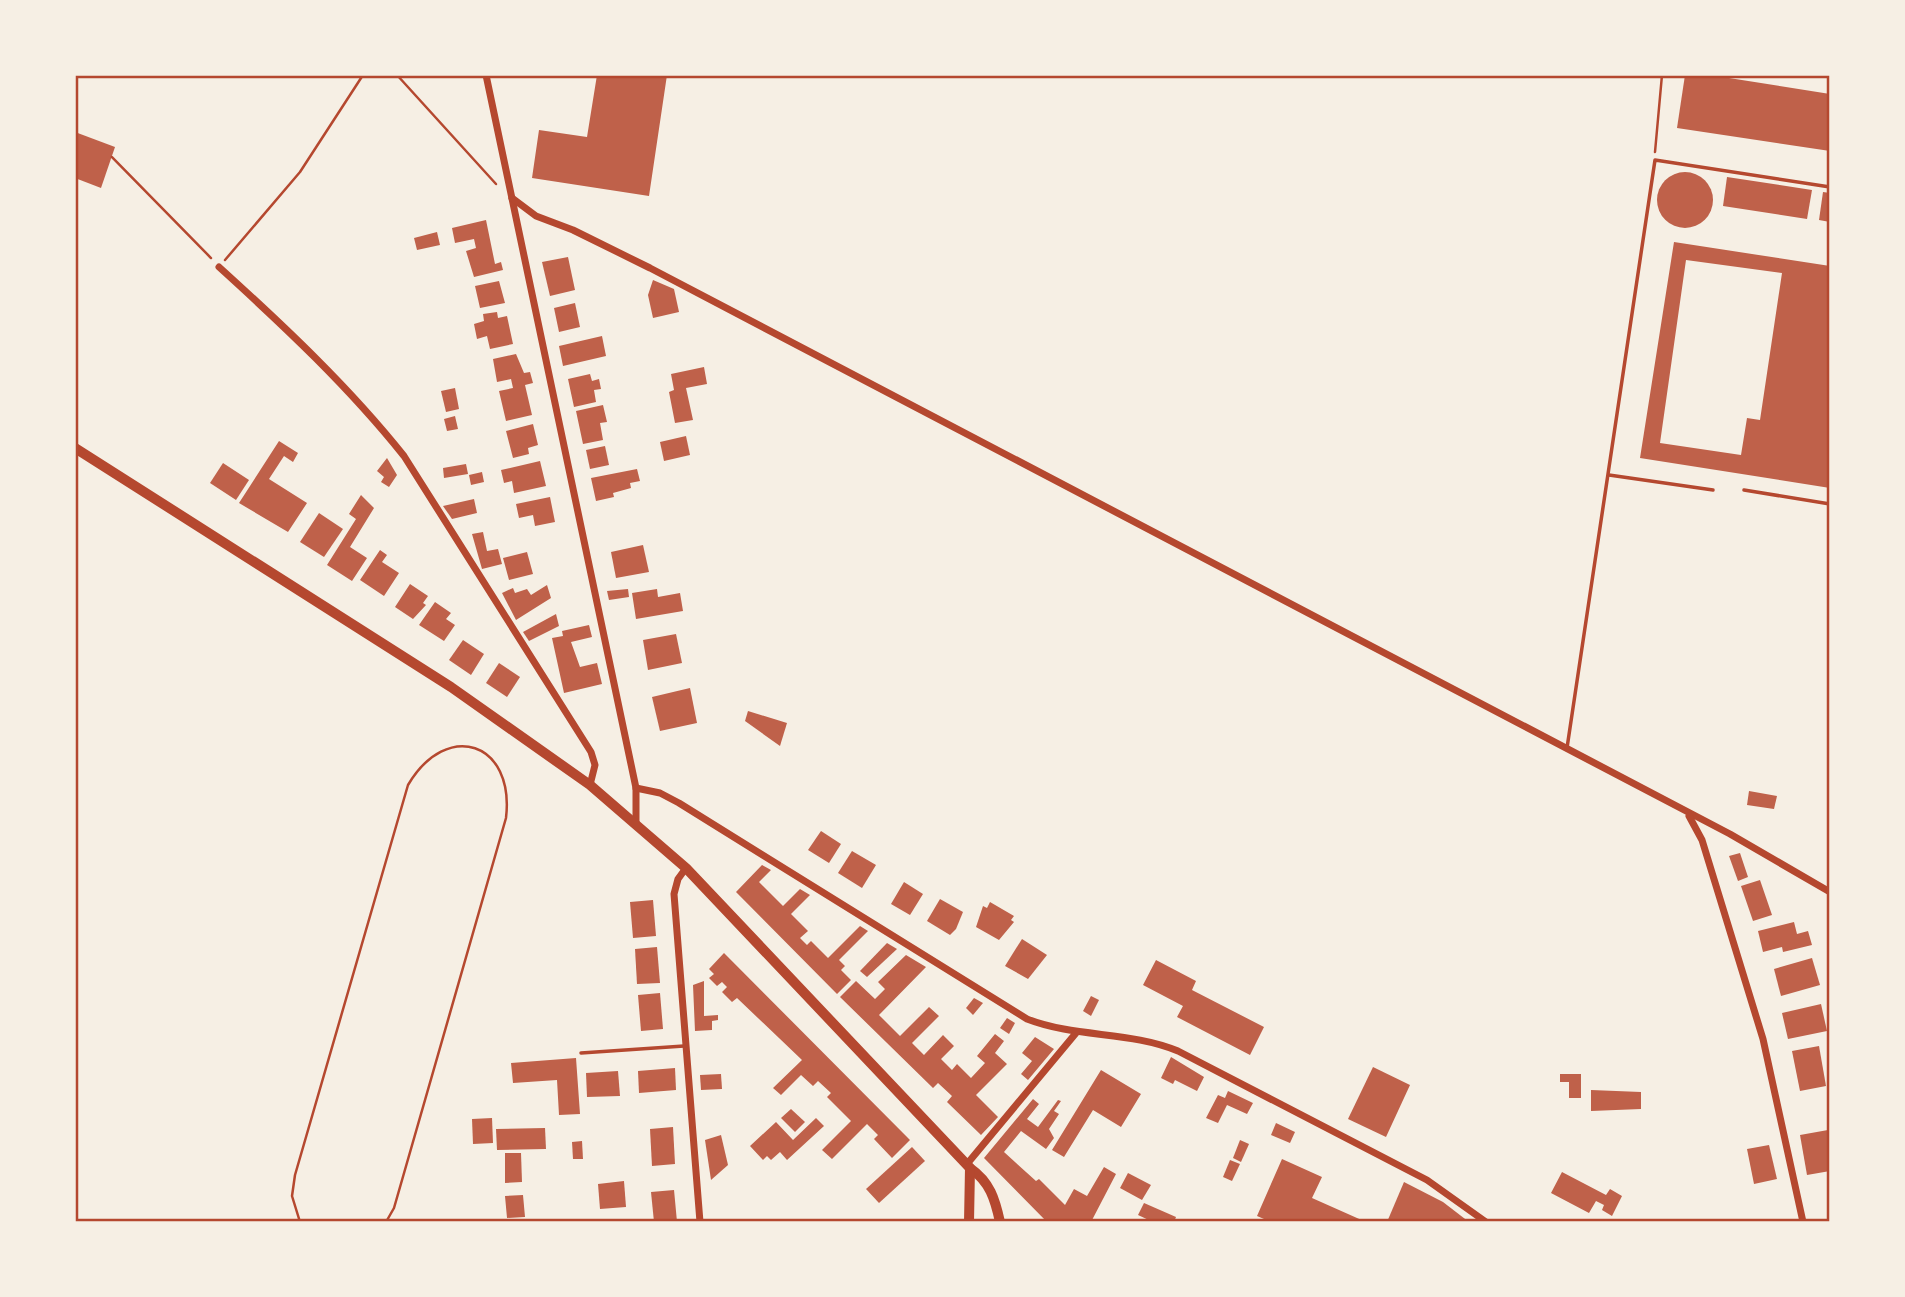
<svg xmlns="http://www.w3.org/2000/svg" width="1905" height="1297" viewBox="0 0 1905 1297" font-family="'DejaVu Sans',sans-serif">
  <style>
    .building { fill: #bf614a; fill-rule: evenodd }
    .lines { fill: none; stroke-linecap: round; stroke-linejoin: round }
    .path { stroke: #b5482f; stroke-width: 2.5 }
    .service { stroke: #b5482f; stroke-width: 3.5 }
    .minor { stroke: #b5482f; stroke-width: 7 }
    .secondary { stroke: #b5482f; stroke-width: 10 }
    .neatline { fill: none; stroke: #b5482f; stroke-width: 2.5 }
  </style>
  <rect width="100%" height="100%" fill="#f6efe4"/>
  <g class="building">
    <polygon points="597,75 667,75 649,196 532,178 539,130 587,137"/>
    <polygon points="1685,75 1710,75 1830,94 1830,151 1677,128"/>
    <polygon points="75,132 115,147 101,188 75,178"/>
    <circle cx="1685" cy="200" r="28"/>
    <polygon points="1727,177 1812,190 1807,219 1723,206"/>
    <polygon points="1823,192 1830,193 1830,222 1819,220"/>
    <polygon points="486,220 495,264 501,262 503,270 474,277 466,251 476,248 474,239 455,243 452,228"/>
    <polygon points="437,232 440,245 417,250 414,238"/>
    <path d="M1674 242 1830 266V488L1640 458ZM1686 260 1782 273 1760 420 1747 418 1741 455 1660 443Z"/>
    <polygon points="568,257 575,290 550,296 542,262"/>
    <polygon points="653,280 674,289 679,312 653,318 648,295"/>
    <polygon points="499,281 505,303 480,308 475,286"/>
    <polygon points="575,303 580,327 559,332 554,308"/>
    <polygon points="497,312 498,318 507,316 513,344 490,349 487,336 477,339 474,324 484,321 483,314"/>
    <polygon points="602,336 606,356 563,366 559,346"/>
    <polygon points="516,354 524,373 530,372 533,383 525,385 532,415 506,421 499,391 513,388 511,379 497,382 493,359"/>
    <polygon points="704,367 707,384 686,388 693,420 675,423 669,392 674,390 671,374"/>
    <polygon points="590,374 592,381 599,379 601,389 594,390 596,402 574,407 568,379"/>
    <polygon points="455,388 459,409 446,412 441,391"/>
    <polygon points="603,405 607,422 600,423 603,440 583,444 576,411"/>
    <polygon points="455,416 458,429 447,431 444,419"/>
    <polygon points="533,424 538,445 528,448 529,454 513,458 506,431"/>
    <polygon points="686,436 690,455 664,461 660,442"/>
    <polygon points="279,441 298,453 293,462 284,456 269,479 307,503 288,532 239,503"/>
    <polygon points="605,446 609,465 590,469 586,450"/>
    <polygon points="387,458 397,475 389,487 381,482 384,477 377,471"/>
    <polygon points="540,461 546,486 514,493 512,481 504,483 501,470"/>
    <polygon points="223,463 249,480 236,500 210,483"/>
    <polygon points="466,464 468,474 444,478 443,468"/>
    <polygon points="637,469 640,481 630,483 631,488 613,493 614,497 596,501 591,478"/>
    <polygon points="482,472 484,482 471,485 469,475"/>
    <polygon points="361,495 374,508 350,547 367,558 352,581 327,565 356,519 349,514"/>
    <polygon points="550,497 555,522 535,526 533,515 519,518 516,504"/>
    <polygon points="474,499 477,513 452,519 443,506"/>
    <polygon points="319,513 343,529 324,557 300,542"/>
    <polygon points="483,532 487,551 498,549 502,564 482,569 472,534"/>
    <polygon points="643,545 649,572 616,578 611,552"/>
    <polygon points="380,550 387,555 382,562 399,573 384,596 360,580"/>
    <polygon points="527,552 533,574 509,580 503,558"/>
    <polygon points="410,584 428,596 423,603 426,605 413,619 395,607"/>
    <polygon points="547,585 551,598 516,620 502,593 513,588 515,593 527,589 531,595"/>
    <polygon points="628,589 629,597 609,600 607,591"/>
    <polygon points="657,589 658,597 680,593 683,611 636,619 632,593"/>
    <polygon points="435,602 451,613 446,619 455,625 444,641 419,625"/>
    <polygon points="556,614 559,626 529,641 523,632"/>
    <polygon points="589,625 592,637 571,642 580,667 597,663 602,684 564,693 552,638 563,636 562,631"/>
    <polygon points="676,634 682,663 648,670 643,640"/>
    <polygon points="463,640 484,654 471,675 449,660"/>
    <polygon points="499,663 520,677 507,697 486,683"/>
    <polygon points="690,688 697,723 660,731 652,697"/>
    <polygon points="748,711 787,723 780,746 745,721"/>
    <polygon points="1749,791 1777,796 1774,809 1747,805"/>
    <polygon points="821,831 841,844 829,863 808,850"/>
    <polygon points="852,851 876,865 862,888 838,873"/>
    <polygon points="1740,853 1748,877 1738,881 1729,856"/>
    <polygon points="762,865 771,870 759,882 783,906 800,889 810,895 791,914 808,931 800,938 807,945 811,941 828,958 860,926 868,931 839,960 845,966 841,970 851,980 837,994 736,892"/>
    <polygon points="1760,880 1772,915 1753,921 1741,886"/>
    <polygon points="904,882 923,894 910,915 891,904"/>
    <polygon points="940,899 963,912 956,929 950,935 927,921"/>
    <polygon points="653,900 656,936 633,938 630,902"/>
    <polygon points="990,902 1014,916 1011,920 1014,922 999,940 976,927 983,906 987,908"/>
    <polygon points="1794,922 1797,934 1808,931 1812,945 1783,952 1782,947 1763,952 1758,931"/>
    <polygon points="1022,939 1047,955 1028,979 1005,966"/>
    <polygon points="887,943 897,949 867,977 860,971"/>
    <polygon points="657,947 660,983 637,984 635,949"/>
    <polygon points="724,953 910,1140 892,1158 874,1139 878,1135 867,1124 832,1159 822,1150 851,1121 827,1097 831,1093 818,1081 813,1086 801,1075 781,1095 773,1088 802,1060 737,998 732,1002 722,992 727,987 722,982 717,986 709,978 714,974 709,969"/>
    <polygon points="906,955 926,967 879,1015 900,1036 929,1007 939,1016 912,1043 924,1055 943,1035 954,1046 941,1059 952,1070 957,1064 971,1078 985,1063 977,1056 995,1034 1004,1041 995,1053 1007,1064 976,1095 998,1117 981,1135 947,1102 952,1096 938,1083 933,1088 840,997 856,981 875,999 885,989 878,982"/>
    <polygon points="1812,958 1820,985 1781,996 1774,969"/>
    <polygon points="1156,960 1196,981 1192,990 1264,1027 1250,1055 1177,1017 1183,1006 1143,985"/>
    <polygon points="704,981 704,1016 718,1015 718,1020 712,1021 712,1030 695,1031 693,985"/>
    <polygon points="660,993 663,1029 641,1031 638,995"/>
    <polygon points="1091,996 1099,1000 1091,1016 1083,1011"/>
    <polygon points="974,998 983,1003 973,1015 966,1008"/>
    <polygon points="1821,1004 1827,1031 1788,1039 1782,1013"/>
    <polygon points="1007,1018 1015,1023 1009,1034 1000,1028"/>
    <polygon points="1035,1037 1054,1049 1028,1080 1021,1074 1032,1061 1022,1053"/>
    <polygon points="1819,1046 1826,1086 1800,1091 1792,1051"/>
    <polygon points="1171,1057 1204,1077 1197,1091 1175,1080 1173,1084 1161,1078"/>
    <polygon points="576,1058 580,1114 559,1115 557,1080 513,1083 511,1063"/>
    <polygon points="1373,1067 1410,1085 1386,1137 1348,1119"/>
    <polygon points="675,1068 676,1090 639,1093 638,1071"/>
    <polygon points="1101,1070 1141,1094 1121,1127 1093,1110 1064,1157 1052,1150"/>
    <polygon points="618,1071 620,1096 587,1097 586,1073"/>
    <polygon points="721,1074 722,1089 701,1090 700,1075"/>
    <polygon points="1560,1074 1581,1074 1581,1098 1569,1098 1569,1082 1560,1082"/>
    <polygon points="1591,1090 1641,1092 1641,1109 1591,1111"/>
    <polygon points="1228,1091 1253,1103 1247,1114 1227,1105 1218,1123 1206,1118 1218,1095 1225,1098"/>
    <polygon points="1033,1099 1039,1104 1027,1119 1038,1127 1058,1100 1061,1101 1054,1111 1059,1114 1049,1129 1054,1138 1046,1149 1021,1131 1004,1152 1036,1181 1039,1179 1065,1205 1074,1189 1087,1196 1104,1167 1116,1174 1091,1222 1047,1222 984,1158"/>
    <polygon points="791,1109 805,1122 795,1132 781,1118"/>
    <polygon points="492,1118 493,1143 473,1144 472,1119"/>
    <polygon points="816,1118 824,1126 787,1160 780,1152 771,1160 767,1156 763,1160 750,1146 776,1122 793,1140"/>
    <polygon points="1276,1123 1295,1132 1290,1143 1271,1135"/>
    <polygon points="673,1127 675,1164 652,1166 650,1129"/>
    <polygon points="545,1128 546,1149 497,1150 496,1129"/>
    <polygon points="1828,1130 1830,1171 1807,1175 1800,1135"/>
    <polygon points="721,1135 728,1165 711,1180 705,1140"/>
    <polygon points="1240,1140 1249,1144 1241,1162 1233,1158"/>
    <polygon points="582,1141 583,1159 573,1159 572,1142"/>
    <polygon points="1769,1145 1777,1179 1754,1184 1747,1149"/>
    <polygon points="912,1147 925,1161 879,1203 866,1189"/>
    <polygon points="505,1153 521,1153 522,1182 505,1183"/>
    <polygon points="1282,1159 1322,1177 1312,1198 1366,1222 1271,1222 1257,1216"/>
    <polygon points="1230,1160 1240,1164 1232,1181 1223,1177"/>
    <polygon points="1562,1172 1606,1195 1610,1189 1622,1196 1612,1216 1602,1210 1604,1205 1596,1201 1589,1213 1551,1193"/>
    <polygon points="1128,1173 1151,1185 1142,1200 1120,1188"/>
    <polygon points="624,1181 626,1207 600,1209 598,1184"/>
    <polygon points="1404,1182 1443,1202 1469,1222 1387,1222"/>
    <polygon points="674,1190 677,1222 654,1222 651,1192"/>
    <polygon points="523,1195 525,1217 507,1218 505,1196"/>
    <polygon points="1144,1203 1176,1217 1174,1222 1153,1222 1138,1215"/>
  </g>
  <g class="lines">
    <g class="path">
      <polyline points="397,75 496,184"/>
      <polyline points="1655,152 1662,75"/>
      <polyline points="112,157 211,258"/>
      <polyline points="225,260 300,172 363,75"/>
      <path d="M300 1222 292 1196 295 1175 408 785C447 719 515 742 506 818L394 1208 386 1222"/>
    </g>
    <g class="service">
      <polyline points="1609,475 1713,490"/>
      <polyline points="1744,490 1830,504"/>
      <polyline points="1567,748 1655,160 1830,187"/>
      <polyline points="581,1053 684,1046"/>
    </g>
    <g class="minor">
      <polyline points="486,75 636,788 636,823"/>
      <polyline points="512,198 536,216 573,230 650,268 1730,834 1830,892"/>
      <path d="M219 267C284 326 349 387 404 456L591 752 595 765 590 785"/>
      <path d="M636 788 660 793 679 803 1027 1019C1076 1038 1130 1031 1178 1051L1427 1180 1486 1222"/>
      <polyline points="1689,816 1702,840 1763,1039 1803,1222"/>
      <polyline points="686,868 678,879 674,894 700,1222"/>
      <polyline points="967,1164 1076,1033"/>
    </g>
    <g class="secondary">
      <path d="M75 448 451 687 590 785 686 868 970 1168C990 1182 995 1199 1000 1222"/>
      <polyline points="969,1222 970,1168"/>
    </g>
  </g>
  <rect width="1905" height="1297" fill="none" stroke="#f6efe4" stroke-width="154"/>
  <rect x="77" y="77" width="1751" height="1143" class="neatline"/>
</svg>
